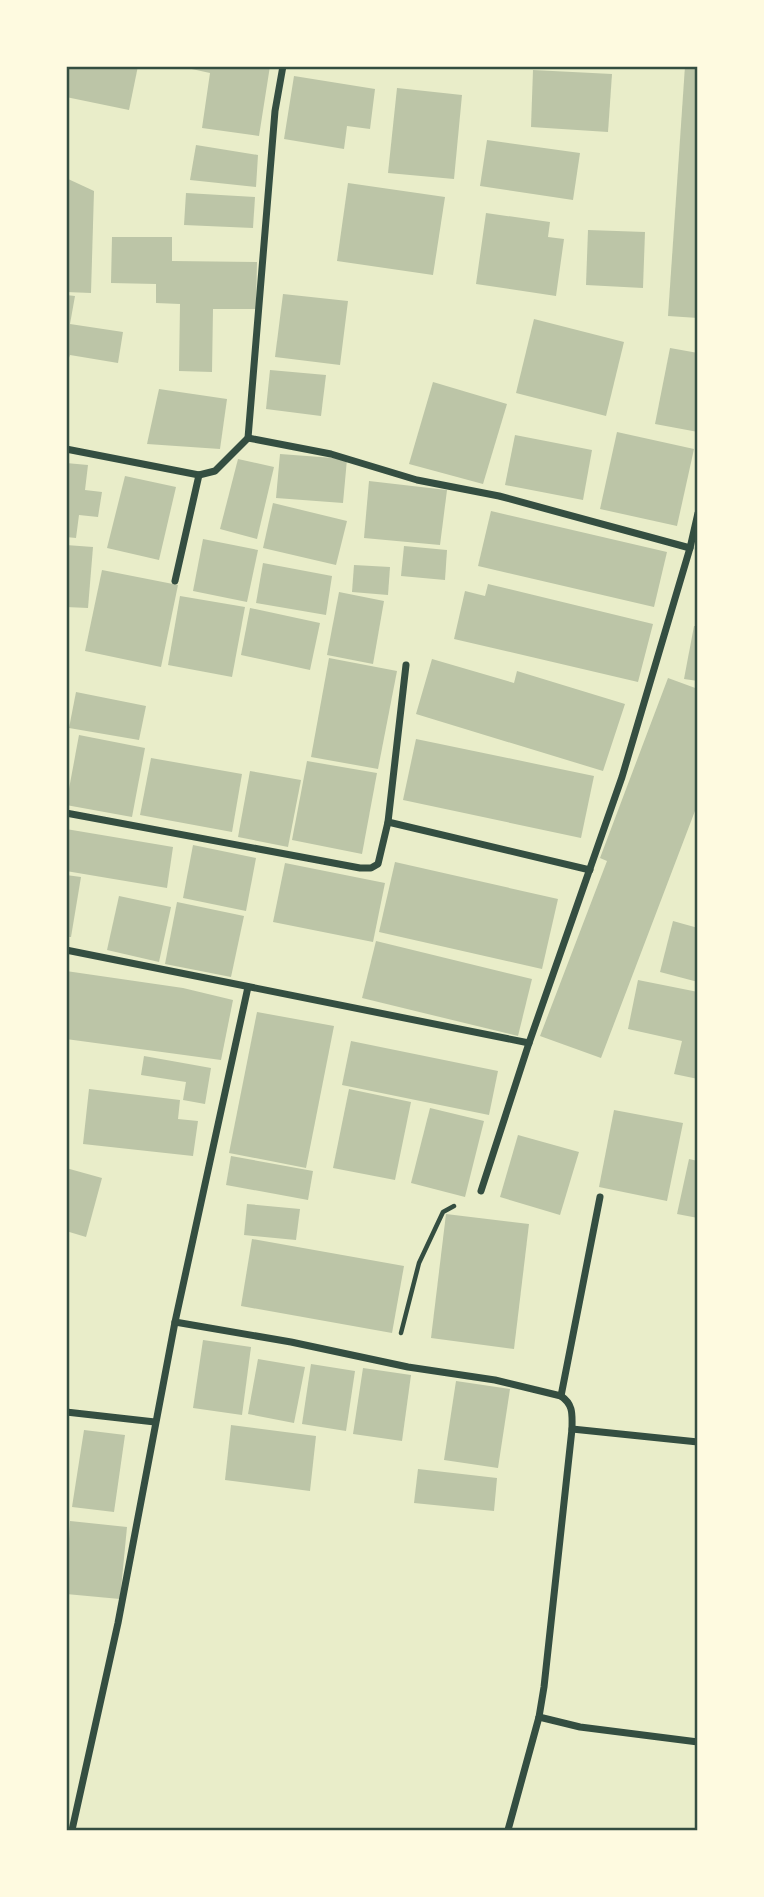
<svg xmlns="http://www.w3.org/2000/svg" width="764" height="1897" viewBox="0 0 764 1897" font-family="Raleway,sans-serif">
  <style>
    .building { fill: #bcc5a7 }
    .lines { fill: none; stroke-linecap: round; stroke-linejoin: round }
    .path { stroke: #344e41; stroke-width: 4.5 }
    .minor { stroke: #344e41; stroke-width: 7 }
    .neatline { fill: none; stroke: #344e41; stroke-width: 2.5 }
  </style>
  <rect width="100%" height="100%" fill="#e9edc9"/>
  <g class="building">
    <polygon points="66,66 138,66 129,110 66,97"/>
    <polygon points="178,66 270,66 259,136 202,128 210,73"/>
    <polygon points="685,66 698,66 698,318 668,316"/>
    <polygon points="533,70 612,74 608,132 531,127"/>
    <polygon points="294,76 375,89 370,129 347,126 344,149 284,139"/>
    <polygon points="397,88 462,95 454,179 388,173"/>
    <polygon points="487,140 580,153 573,200 480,186"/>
    <polygon points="196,145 258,155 256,187 190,180"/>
    <polygon points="66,178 94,191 91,293 66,292"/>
    <polygon points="348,183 445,197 433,275 337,261"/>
    <polygon points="186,193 255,197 253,228 184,225"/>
    <polygon points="486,213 550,222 548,237 564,239 556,296 476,284"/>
    <polygon points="588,230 645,232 643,288 586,285"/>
    <polygon points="112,237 172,237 172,261 257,262 256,309 213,309 212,372 179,371 180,304 156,303 156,284 111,283"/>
    <polygon points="283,294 348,301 340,365 275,357"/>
    <polygon points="66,295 75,296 70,324 123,332 118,363 70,355 66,366"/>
    <polygon points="534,319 624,342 606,416 516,393"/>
    <polygon points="670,348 698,353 698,432 655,424"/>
    <polygon points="270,370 326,375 321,416 266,409"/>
    <polygon points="433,382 507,404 483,484 409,464"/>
    <polygon points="159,389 227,399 220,449 147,444"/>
    <polygon points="617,432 694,449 677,526 600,509"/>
    <polygon points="515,435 592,450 583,500 505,485"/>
    <polygon points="280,454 347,459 343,503 276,498"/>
    <polygon points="238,459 274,467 257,539 220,529"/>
    <polygon points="66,463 88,465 85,490 102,492 98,517 79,515 76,538 66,537"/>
    <polygon points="125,476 176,487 159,560 107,548"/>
    <polygon points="369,481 447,490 440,545 364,538"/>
    <polygon points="273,503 347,521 336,565 263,548"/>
    <polygon points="491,511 667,552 654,607 478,566"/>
    <polygon points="203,539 258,550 247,602 193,591"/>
    <polygon points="66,545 93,547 88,608 66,607"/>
    <polygon points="404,546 447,550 445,580 401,576"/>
    <polygon points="263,563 332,576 326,615 256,603"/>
    <polygon points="354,565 390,567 388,595 352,592"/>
    <polygon points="102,570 178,585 161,667 85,651"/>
    <polygon points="488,584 653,624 638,682 454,639 465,591 485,596"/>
    <polygon points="339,592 384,601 373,664 327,655"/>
    <polygon points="180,596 245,607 232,677 168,665"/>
    <polygon points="250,608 320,623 310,670 241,655"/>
    <polygon points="694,626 698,626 698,681 684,679"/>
    <polygon points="329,658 397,671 378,769 311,757"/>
    <polygon points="432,659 514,683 517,671 625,704 603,771 416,714"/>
    <polygon points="668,678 698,689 698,803 601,1058 540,1036 607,861 600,858"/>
    <polygon points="76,692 146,706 139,740 69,728"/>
    <polygon points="79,735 145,748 132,817 66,805"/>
    <polygon points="416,739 594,776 581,838 403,800"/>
    <polygon points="151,758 242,774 232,832 140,815"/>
    <polygon points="307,761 377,773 362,854 292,840"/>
    <polygon points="250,771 301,780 288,847 238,837"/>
    <polygon points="66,829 173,847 167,888 66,871"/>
    <polygon points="193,845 256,858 246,911 183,898"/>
    <polygon points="395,862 558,899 542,969 379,932"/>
    <polygon points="285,863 385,883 373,942 273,922"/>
    <polygon points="66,875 81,877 71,937 66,937"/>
    <polygon points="119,896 171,907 159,962 107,950"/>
    <polygon points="177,902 244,916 231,977 165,964"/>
    <polygon points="673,921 698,928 698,982 660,972"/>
    <polygon points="376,941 532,979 518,1036 362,998"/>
    <polygon points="66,971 183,988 233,1000 221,1060 66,1039"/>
    <polygon points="638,980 698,992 698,1079 674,1074 682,1041 628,1029"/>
    <polygon points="257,1012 334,1026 306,1168 229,1153"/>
    <polygon points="351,1041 498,1071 489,1115 342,1085"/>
    <polygon points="144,1056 211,1068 205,1104 183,1100 186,1082 141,1075"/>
    <polygon points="89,1089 180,1100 178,1119 198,1121 193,1156 83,1144"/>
    <polygon points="349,1089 411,1102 395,1180 333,1168"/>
    <polygon points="430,1108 484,1121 465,1197 411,1183"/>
    <polygon points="614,1110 683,1123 667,1201 599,1187"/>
    <polygon points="518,1135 579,1152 560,1215 500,1197"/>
    <polygon points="231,1156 313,1171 308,1200 226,1185"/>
    <polygon points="689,1159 698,1161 698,1218 677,1214"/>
    <polygon points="66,1168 102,1178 86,1237 66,1231"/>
    <polygon points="247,1204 300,1209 296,1240 244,1235"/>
    <polygon points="446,1214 529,1224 514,1349 431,1338"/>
    <polygon points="252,1239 404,1266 392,1333 241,1306"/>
    <polygon points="203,1340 251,1347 242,1415 193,1408"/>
    <polygon points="258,1359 305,1367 294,1423 248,1414"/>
    <polygon points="311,1364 355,1371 346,1431 302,1424"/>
    <polygon points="363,1368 411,1375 402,1441 353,1434"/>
    <polygon points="456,1381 510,1389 498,1468 444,1460"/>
    <polygon points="231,1425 316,1436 310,1491 225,1480"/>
    <polygon points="84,1430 125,1435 114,1512 72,1507"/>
    <polygon points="418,1469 497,1478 494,1511 414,1503"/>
    <polygon points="70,1521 127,1527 120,1599 66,1594"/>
  </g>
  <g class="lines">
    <polyline class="path" points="401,1333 419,1263 443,1212 454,1206"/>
    <g class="minor">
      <polyline points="248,438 331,454 417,480 499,496 690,548"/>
      <polyline points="66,449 199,475 215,471 248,438 275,111 283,66"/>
      <polyline points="175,581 199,475"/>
      <polyline points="66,813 360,868 371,868 378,864 388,822 406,665"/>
      <polyline points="388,822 590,870"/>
      <polyline points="66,950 529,1043"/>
      <polyline points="481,1191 529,1043 622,777 690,548 698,513"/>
      <path d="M175 1322 291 1342 408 1367 495 1380 561 1396C574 1405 572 1415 572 1429L544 1687 539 1717 508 1830"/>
      <polyline points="561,1396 600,1197"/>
      <polyline points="66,1412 155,1422"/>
      <polyline points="572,1429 698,1442"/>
      <polyline points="539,1717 580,1727 698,1742"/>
      <polyline points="72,1830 118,1623 175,1322 248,987"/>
    </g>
  </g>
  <rect width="764" height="1897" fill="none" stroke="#fefae0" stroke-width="136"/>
  <rect x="68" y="68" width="628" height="1761" class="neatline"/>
</svg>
